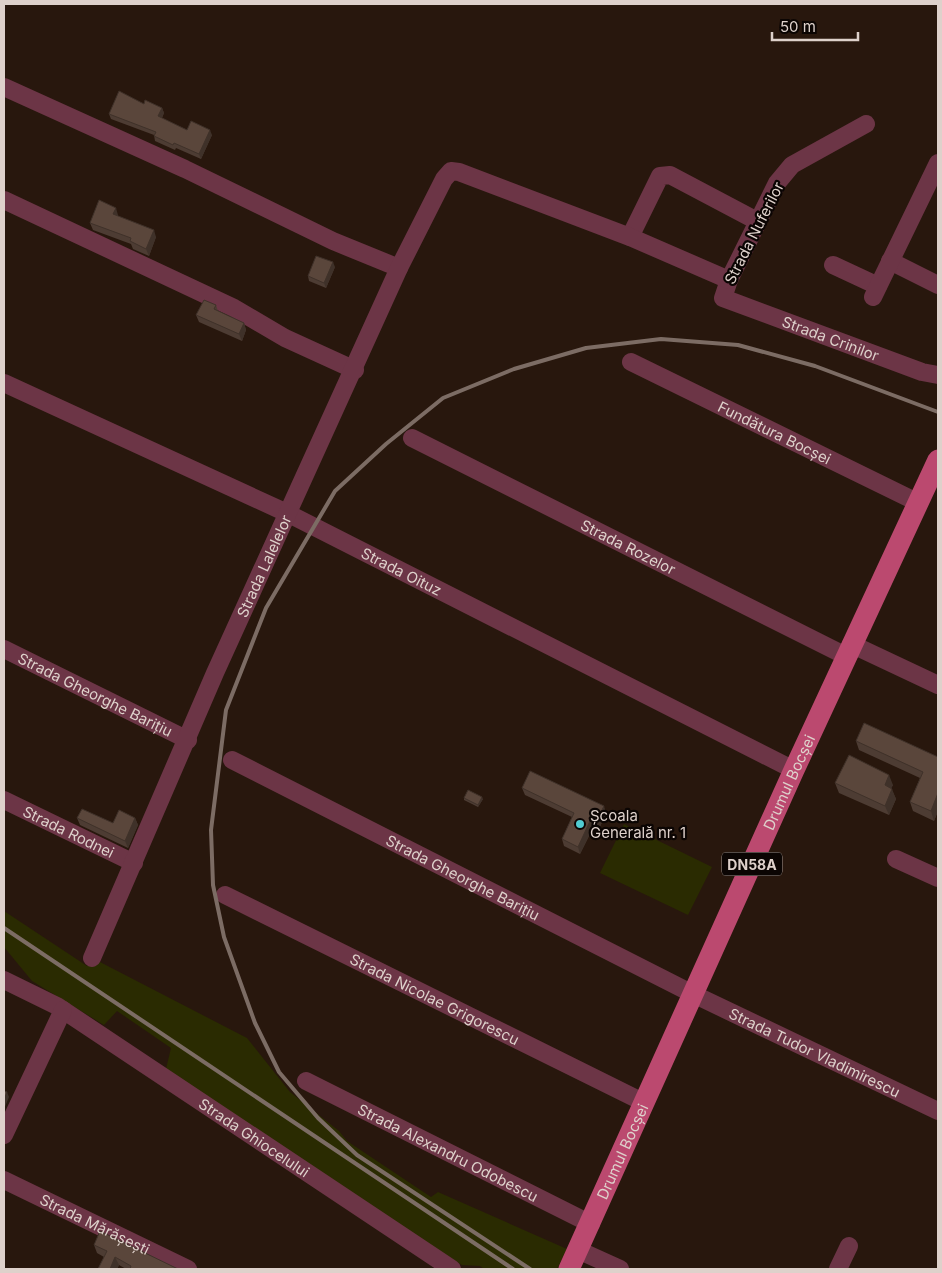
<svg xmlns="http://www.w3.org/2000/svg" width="942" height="1273" viewBox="0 0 942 1273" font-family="Inter,sans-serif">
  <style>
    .green { fill: #2a2b01 }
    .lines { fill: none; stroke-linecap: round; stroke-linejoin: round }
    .minor { stroke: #6c3546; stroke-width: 18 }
    .major { stroke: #bb496f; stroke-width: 21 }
    .rail { stroke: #7c6c64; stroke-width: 4 }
    .wall { fill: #4d3c33 }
    .shaded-wall { fill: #3f3129 }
    .building { fill: #5a463b; stroke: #3f3129 }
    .poi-dot { fill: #51ccd2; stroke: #0b0503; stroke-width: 2 }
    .labels { text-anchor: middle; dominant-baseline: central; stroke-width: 4.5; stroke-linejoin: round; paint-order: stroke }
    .shield { fill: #0b0503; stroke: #9f948f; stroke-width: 1 }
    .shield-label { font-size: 14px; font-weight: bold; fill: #ded1cb }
    .street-label { font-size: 15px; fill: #ded1cb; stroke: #0b0503 }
    .poi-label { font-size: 15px; fill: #ded1cb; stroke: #0b0503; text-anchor: start }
  </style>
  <rect width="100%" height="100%" fill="#28170d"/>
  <g class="green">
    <polygon points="624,824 712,867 688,915 600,873"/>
    <polygon points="4,911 87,966 100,962 247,1038 290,1092 339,1131 347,1141 431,1197 438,1192 567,1249 557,1269 484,1269 480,1266 462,1265 353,1196 166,1069 171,1048 117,1011 104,1025 32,981 4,947"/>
  </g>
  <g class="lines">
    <g class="minor">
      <polyline points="4,87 185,169 333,241 399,268"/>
      <path id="s1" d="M866 124 792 165 777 183 729 280 723 298 922 372 938 375"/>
      <polyline points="4,200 234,308 285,338 355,370"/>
      <polyline points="630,237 660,176 670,175 757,221"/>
      <polyline points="890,261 938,285"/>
      <polyline points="833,265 878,286"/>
      <polyline points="873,297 938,163"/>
      <path id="s2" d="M631 362 919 503"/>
      <path id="s3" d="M4 383 287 513 794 770"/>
      <path id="s4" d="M412 438 846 656"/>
      <polyline points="851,644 938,685"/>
      <path id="s5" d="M4 649 188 740"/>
      <path id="s6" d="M232 760 693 994 938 1111"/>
      <path id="s7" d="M4 800 134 863"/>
      <polyline points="896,859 938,878"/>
      <path id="s8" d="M225 895 643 1102"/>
      <path id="s9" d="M92 958 215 673 399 268 444 179 451 171 459 172 630 237 729 280"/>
      <path id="s10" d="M4 980 57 1006 452 1269"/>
      <path id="s11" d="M306 1081 591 1224"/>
      <polyline points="4,1135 63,1010"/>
      <path id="s12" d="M4 1180 188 1269"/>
      <polyline points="578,1250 620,1269"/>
      <polyline points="838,1269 849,1246"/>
    </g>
    <path class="major" id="s13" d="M569 1269 794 770 938 460"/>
    <g class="rail">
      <polyline points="4,928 513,1269"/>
      <polyline points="530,1269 357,1155 318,1118 279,1072 255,1023 224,937 213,885 211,830 226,710 266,608 335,491 386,444 443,398 514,369 586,348 661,339 738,345 815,366 938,412"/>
    </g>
  </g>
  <g class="wall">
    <polygon points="144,104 162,108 164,113 162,118 187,130 212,135 201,159 176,148 175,150 155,141 154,135 111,119 109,114"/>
    <polygon points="118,215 118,216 156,237 149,256 133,249 131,244 93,230 90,223"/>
    <polygon points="335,267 326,288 309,281 308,276"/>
    <polygon points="216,305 218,311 244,323 246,330 242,341 199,322 196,315"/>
    <polygon points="856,741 938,757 938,811 934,821 913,811 910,802 920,778 859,750"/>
    <polygon points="835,783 893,785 891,788 896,799 889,815 839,793"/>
    <polygon points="522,788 606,813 598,831 593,828 580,854 564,846 562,839 572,817 525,795"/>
    <polygon points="464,798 483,799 478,807 464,800"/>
    <polygon points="77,818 113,823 135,818 138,825 128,848 80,825"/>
    <polygon points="94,1245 178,1269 126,1269 119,1265 117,1269 98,1269 104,1257 97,1253"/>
  </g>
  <g class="shaded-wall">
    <polygon points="162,108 164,113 160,121 158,116"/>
    <polygon points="210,130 212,135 201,159 199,154"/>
    <polygon points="116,208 118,215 116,221 113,214"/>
    <polygon points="154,230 156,237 149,256 146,249"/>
    <polygon points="333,262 335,267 326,288 324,283"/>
    <polygon points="244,323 246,330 242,341 239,334"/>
    <polygon points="889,775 893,785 888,795 885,785"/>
    <polygon points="892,789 896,799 889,815 885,806"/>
    <polygon points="938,793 938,811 934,821 931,811"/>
    <polygon points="482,797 483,799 478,807 478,805"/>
    <polygon points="604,806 606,813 598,831 595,824"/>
    <polygon points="135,818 138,825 128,848 125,841"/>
    <polygon points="590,821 593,828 580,854 578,847"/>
    <polygon points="7,1092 9,1097 4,1109 4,1100"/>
    <polygon points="115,1257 119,1265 117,1269 110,1269"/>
  </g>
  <g class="building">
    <polygon points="119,91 144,104 145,100 162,108 158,116 187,130 191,121 210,130 199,154 174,143 173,145 154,136 156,132 109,114"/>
    <polygon points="99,200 116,208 113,214 154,230 146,249 130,241 131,238 90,223"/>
    <polygon points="316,256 333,262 324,283 308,276"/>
    <polygon points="204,300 216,305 214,309 244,323 239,334 196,315"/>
    <polygon points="864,723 938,757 938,793 931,811 910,802 923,772 856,741"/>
    <polygon points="849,755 889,775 885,785 892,789 885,806 835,783"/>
    <polygon points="530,771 604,806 595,824 590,821 578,847 562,839 574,813 522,788"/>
    <polygon points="468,790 482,797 478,805 464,798"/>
    <polygon points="82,809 113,823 119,810 135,818 125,841 77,818"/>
    <polygon points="4,1091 7,1092 4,1100"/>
    <polygon points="100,1231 178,1269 130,1269 131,1266 115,1257 110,1269 98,1269 107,1251 94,1245"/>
  </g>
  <circle class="poi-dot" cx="580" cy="824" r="5"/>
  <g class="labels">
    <rect class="shield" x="722" y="852.5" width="60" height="23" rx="4"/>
    <g class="shield-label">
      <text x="752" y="864">DN58A</text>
    </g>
    <g class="street-label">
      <text transform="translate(754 233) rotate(-63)">Strada Nuferilor</text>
      <text stroke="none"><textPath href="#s1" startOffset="350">Strada Crinilor</textPath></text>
      <text stroke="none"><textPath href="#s2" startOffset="160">Fundătura Bocșei</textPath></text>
      <text stroke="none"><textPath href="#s4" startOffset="242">Strada Rozelor</textPath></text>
      <text stroke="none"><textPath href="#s9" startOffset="428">Strada Lalelelor</textPath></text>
      <text stroke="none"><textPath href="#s3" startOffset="440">Strada Oituz</textPath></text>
      <text stroke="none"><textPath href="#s5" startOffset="102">Strada Gheorghe Barițiu</textPath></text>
      <text stroke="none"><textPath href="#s13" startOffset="534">Drumul Bocșei</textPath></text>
      <text stroke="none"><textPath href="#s7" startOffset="72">Strada Rodnei</textPath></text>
      <text stroke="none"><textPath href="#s6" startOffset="259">Strada Gheorghe Barițiu</textPath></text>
      <text stroke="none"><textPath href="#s8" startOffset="234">Strada Nicolae Grigorescu</textPath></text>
      <text stroke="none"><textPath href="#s6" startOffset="652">Strada Tudor Vladimirescu</textPath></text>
      <text stroke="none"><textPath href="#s10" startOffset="296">Strada Ghiocelului</textPath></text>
      <text stroke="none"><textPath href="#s13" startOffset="129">Drumul Bocșei</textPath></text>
      <text stroke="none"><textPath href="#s11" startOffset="159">Strada Alexandru Odobescu</textPath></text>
      <text stroke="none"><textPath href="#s12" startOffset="101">Strada Mărășești</textPath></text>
    </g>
    <g class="poi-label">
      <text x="590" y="815">Școala<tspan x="590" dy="17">Generală nr. 1</tspan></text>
    </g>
  </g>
  <rect width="942" height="1273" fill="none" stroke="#ded1cb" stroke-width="10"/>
  <path d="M772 32v8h86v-8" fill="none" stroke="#ded1cb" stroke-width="2.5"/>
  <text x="780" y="32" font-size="15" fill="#ded1cb" stroke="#0b0503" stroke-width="4" paint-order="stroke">50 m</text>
</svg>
